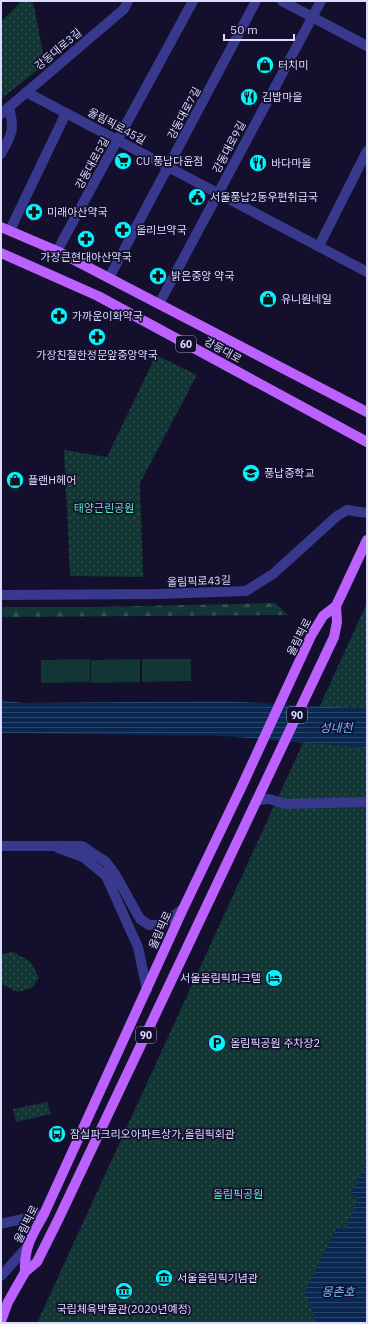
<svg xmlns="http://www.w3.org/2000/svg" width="368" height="1324" viewBox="0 0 368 1324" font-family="'IBM Plex Sans','Noto Sans KR',sans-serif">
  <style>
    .forest { fill: url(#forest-firs) }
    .park { fill: url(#park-dots) }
    .garden { fill: #123633 }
    .water { fill: url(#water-rules) }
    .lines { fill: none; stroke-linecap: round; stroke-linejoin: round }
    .minor { stroke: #38398d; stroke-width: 10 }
    .major { stroke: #bc61ff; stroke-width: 10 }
    .labels { text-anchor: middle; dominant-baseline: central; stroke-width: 3.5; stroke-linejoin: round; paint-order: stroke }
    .shield { fill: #130f2c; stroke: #a09dc0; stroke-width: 1 }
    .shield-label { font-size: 10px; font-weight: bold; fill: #dcdaff }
    .street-label { font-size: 11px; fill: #dcdaff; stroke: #130f2c }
    .poi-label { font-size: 11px; fill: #dcdaff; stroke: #130f2c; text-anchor: start }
    .park-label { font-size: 11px; fill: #5ee8be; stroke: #130f2c }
    .water-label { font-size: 12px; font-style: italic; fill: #68c1ff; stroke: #130f2c }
  </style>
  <defs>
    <pattern id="forest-firs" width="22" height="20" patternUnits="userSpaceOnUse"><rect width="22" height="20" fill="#123633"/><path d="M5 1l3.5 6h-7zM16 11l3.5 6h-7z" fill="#345252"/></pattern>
    <pattern id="park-dots" width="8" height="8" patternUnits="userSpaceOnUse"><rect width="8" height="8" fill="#123633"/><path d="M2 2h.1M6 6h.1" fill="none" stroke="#345252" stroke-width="1.8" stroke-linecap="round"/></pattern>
    <pattern id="water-rules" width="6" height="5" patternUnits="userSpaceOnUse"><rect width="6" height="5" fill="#092751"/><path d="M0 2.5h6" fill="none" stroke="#2c466b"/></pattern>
  </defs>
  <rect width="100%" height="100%" fill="#130f2c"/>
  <polygon class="forest" points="275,603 288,615 1,617 1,607 94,607"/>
  <g class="park">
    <polygon points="21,1 33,1 45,64 1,99 1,22"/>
    <polygon points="156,355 197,375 140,483 143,577 70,576 64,450 107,457"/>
    <polygon points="367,603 367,1323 37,1323"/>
    <polygon points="13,952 31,962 39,978 32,988 18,992 1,984 1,954"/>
    <polygon points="47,1102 51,1114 16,1122 13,1109"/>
  </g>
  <g class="garden">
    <polygon points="90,659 90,682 41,683 41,660"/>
    <polygon points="140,659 140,682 91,683 91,660"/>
    <polygon points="142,659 191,659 191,681 142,682"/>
  </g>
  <g class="water">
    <polygon points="1,700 23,703 226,701 367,709 367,748 223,736 1,733"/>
    <polygon points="367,1163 367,1323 317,1323 305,1292 337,1227 345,1230 358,1198 350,1194"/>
  </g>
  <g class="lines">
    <g class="minor">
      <polyline points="282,1 367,46"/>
      <polyline points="26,92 367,272"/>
      <polyline points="1,114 124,9 128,1"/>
      <path d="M1 154C12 133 15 131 9 107"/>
      <polyline points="10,230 66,113"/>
      <polyline points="319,246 367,151"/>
      <polyline points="57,251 193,1"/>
      <polyline points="109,278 256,1"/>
      <polyline points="159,304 321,1"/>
      <polyline points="1,595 158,594 246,591 273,574 337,516 347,510 367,513"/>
      <polyline points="257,800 269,799 286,804 367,802"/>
      <polyline points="1,846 82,846 106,862 115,874 140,919 149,925 161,925 183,909"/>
      <polyline points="58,848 83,857 106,876 138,947 147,990"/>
      <polyline points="1,1224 44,1214"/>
      <polyline points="1,1276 27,1247"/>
    </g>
    <g class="major">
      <polyline points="1,227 57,251 367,412"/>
      <polyline points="1,253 98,296 367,442"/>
      <path d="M25 1272C24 1246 32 1236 44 1214L183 909 241 788 311 636 323 616 336 606 367 540"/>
      <polyline points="1,1321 8,1302 25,1272 37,1262 58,1220 334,637 337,622 336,606"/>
    </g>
  </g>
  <defs>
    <symbol id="shop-disc" viewBox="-11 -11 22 22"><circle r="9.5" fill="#06f3ff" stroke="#130f2c"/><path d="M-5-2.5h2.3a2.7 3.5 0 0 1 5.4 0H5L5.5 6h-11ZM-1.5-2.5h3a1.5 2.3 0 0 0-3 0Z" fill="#111"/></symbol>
    <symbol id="restaurant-disc" viewBox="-11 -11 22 22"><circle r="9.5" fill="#06f3ff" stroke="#130f2c"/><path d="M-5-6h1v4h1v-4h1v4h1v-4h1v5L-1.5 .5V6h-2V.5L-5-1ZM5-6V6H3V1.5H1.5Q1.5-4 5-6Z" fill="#111"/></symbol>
    <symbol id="supermarket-disc" viewBox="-11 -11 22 22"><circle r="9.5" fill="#06f3ff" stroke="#130f2c"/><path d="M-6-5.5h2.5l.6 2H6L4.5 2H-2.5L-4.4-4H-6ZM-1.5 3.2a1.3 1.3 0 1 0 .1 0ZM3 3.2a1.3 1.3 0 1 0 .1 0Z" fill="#111"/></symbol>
    <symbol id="civic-disc" viewBox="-11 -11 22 22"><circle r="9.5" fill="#06f3ff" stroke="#130f2c"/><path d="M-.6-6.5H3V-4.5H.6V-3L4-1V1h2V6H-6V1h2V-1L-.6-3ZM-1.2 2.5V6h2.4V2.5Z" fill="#111"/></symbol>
    <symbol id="pharmacy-disc" viewBox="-11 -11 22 22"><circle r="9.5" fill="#06f3ff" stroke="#130f2c"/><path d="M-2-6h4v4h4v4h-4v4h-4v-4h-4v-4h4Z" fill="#111"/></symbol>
    <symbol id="school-disc" viewBox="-11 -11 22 22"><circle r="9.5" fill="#06f3ff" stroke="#130f2c"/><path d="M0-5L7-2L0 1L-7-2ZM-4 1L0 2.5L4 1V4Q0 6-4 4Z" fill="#111"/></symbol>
    <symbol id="hotel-disc" viewBox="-11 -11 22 22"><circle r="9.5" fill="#06f3ff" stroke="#130f2c"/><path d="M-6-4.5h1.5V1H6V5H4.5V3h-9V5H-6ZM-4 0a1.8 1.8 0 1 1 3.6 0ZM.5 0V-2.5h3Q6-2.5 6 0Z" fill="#111"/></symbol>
    <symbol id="parking-disc" viewBox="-11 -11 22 22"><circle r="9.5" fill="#06f3ff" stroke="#130f2c"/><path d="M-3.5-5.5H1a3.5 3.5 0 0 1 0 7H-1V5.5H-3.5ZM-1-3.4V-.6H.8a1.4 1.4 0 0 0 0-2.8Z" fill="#111"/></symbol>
    <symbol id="bus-disc" viewBox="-11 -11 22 22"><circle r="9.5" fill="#06f3ff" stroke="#130f2c"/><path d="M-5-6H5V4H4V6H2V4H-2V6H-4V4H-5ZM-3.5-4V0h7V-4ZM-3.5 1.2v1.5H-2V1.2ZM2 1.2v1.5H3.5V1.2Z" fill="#111"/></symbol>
    <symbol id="museum-disc" viewBox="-11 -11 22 22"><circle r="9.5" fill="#06f3ff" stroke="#130f2c"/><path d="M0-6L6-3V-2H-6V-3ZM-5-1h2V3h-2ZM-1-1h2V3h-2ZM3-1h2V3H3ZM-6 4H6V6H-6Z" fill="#111"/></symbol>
  </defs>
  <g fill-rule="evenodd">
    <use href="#shop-disc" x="255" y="55" width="20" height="20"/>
    <use href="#restaurant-disc" x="239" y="87" width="20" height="20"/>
    <use href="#supermarket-disc" x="113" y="151" width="20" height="20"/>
    <use href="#restaurant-disc" x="248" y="153" width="20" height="20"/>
    <use href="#civic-disc" x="187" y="187" width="20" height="20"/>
    <use href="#pharmacy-disc" x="24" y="202" width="20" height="20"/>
    <use href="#pharmacy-disc" x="113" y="220" width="20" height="20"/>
    <use href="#pharmacy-disc" x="76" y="229" width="20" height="20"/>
    <use href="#pharmacy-disc" x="148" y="266" width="20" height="20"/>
    <use href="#shop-disc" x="258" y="289" width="20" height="20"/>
    <use href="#pharmacy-disc" x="49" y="306" width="20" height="20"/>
    <use href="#pharmacy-disc" x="87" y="327" width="20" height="20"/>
    <use href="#school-disc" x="241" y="463" width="20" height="20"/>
    <use href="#shop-disc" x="5" y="470" width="20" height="20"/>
    <use href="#hotel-disc" x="264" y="968" width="20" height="20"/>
    <use href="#parking-disc" x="207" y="1033" width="20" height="20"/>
    <use href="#bus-disc" x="47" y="1124" width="20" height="20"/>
    <use href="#museum-disc" x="154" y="1268" width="20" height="20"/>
    <use href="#museum-disc" x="114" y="1281" width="20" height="20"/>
  </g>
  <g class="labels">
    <g class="shield">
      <rect x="176" y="336" width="20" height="16" rx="3"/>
      <rect x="287" y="707" width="20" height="16" rx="3"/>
      <rect x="136" y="1027" width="20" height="16" rx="3"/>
    </g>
    <g class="shield-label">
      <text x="186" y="344">60</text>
      <text x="297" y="715">90</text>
      <text x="146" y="1035">90</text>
    </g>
    <g class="street-label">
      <text transform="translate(58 49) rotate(-40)">강동대로3길</text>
      <text transform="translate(184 113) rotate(-62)">강동대로7길</text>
      <text transform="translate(117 126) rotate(28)">올림픽로45길</text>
      <text transform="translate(229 147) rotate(-62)">강동대로9길</text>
      <text transform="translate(92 163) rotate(-61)">강동대로5길</text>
      <text transform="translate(223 350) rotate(29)">강동대로</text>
      <text transform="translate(199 581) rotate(-2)">올림픽로43길</text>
      <text transform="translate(299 637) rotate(-63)">올림픽로</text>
      <text transform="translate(160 930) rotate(-66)">올림픽로</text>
      <text transform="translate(26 1224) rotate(-64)">올림픽로</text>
    </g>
    <g class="poi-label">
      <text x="278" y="65">터치미</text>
      <text x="262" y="97">김밥마을</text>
      <text x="136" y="161">CU 풍납다윤점</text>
      <text x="271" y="163">바다마을</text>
      <text x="210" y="197">서울풍납2동우편취급국</text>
      <text x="47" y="212">미래아산약국</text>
      <text x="136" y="230">올리브약국</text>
      <text x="86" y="257" text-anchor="middle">가장큰현대아산약국</text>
      <text x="171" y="276">밝은중앙 약국</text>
      <text x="281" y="299">유니원네일</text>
      <text x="72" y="316">가까운이화약국</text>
      <text x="97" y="355" text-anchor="middle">가장친절한정문앞중앙약국</text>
      <text x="264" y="473">풍납중학교</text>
      <text x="28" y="480">플랜H헤어</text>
      <text x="261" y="978" text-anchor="end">서울올림픽파크텔</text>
      <text x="230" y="1043">올림픽공원 주차장2</text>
      <text x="70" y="1134">잠실파크리오아파트상가,올림픽회관</text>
      <text x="177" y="1278">서울올림픽기념관</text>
      <text x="124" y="1309" text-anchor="middle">국립체육박물관(2020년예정)</text>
    </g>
    <g class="park-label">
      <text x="104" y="508">태양근린공원</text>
      <text x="238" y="1194">올림픽공원</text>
    </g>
    <g class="water-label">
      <text x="336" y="727">성내천</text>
      <text x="338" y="1291">몽촌호</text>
    </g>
  </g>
  <rect width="368" height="1324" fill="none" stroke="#dcdaff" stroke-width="4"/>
  <path d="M224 34v6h70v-6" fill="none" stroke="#dcdaff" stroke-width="2"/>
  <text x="230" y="34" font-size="12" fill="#dcdaff" stroke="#130f2c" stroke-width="3" paint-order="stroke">50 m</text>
</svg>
